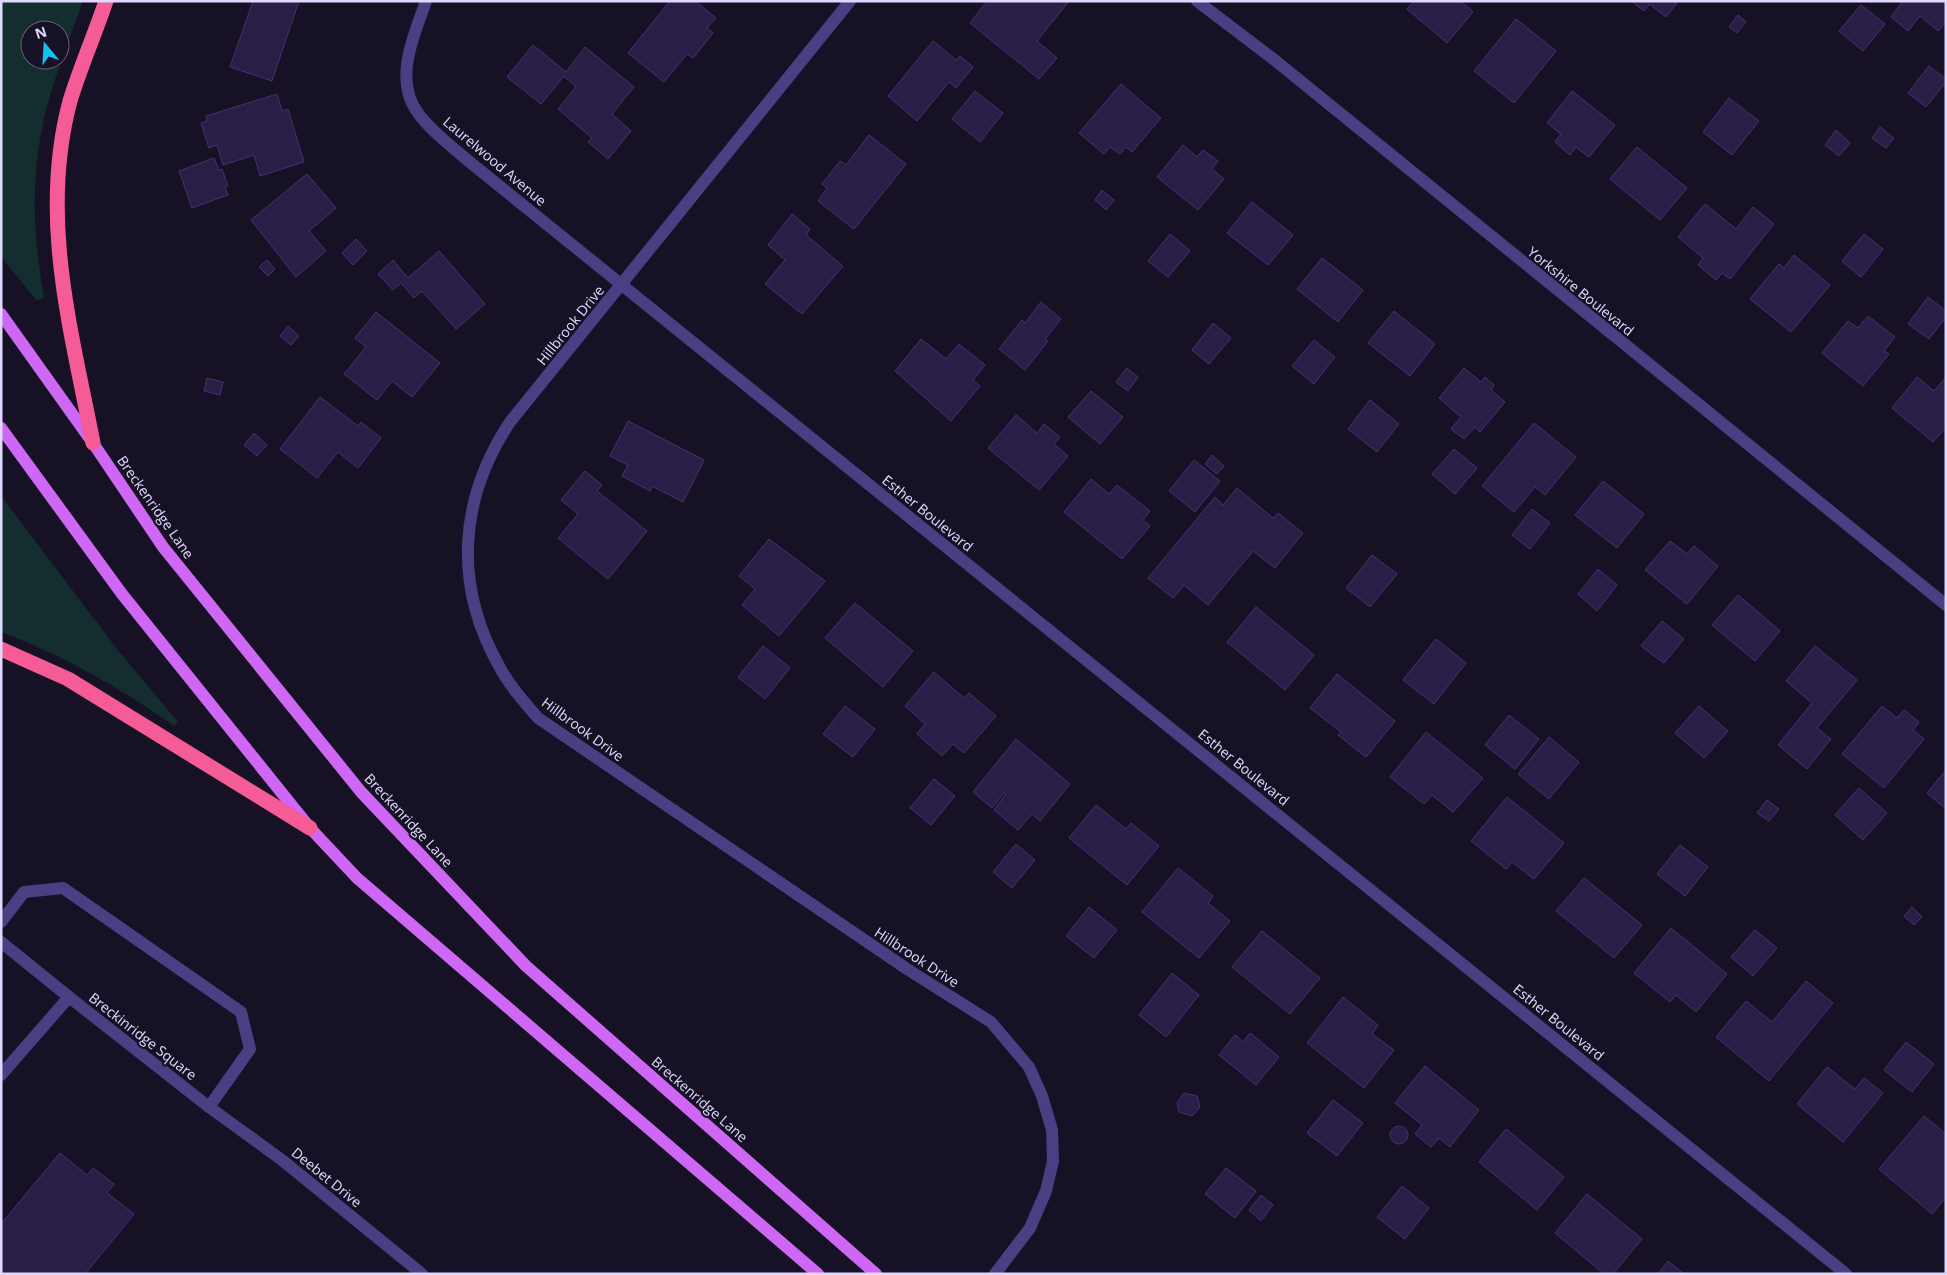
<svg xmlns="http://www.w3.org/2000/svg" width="1947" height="1275" viewBox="0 0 1947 1275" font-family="'Open Sans',sans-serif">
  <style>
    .green { fill: #142d2f; fill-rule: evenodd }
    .building { fill: #2a1e46; stroke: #453270 }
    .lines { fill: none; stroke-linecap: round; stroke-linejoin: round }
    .service { stroke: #493f82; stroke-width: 12 }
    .minor { stroke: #493f82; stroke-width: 12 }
    .primary { stroke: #cf67f5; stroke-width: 12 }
    .motorway { stroke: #f55b94; stroke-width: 15 }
    .labels { text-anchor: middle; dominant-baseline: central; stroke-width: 4.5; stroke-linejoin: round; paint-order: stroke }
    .street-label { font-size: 14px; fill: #e0d8fd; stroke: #171126 }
  </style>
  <rect width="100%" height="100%" fill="#171126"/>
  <g class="green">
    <path d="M1 1H83C66 48 46 97 39 146 31 197 35 248 44 297L37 301 1 257ZM30 30H60V60H30Z"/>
    <path d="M1 496 117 649 178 722 174 726C121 688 62 655 1 632Z"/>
  </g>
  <g class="building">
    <polygon points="253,1 299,1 272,81 230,67"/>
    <polygon points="670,1 695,1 716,18 707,28 713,33 693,58 687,54 664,82 628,53"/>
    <polygon points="987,1 1069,1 1037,41 1057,58 1039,79 970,23"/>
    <polygon points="1414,1 1461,1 1473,12 1447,43 1407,9"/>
    <polygon points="1631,1 1674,1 1677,3 1666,17 1650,4 1644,11"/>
    <polygon points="1946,1 1946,22 1938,31 1920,16 1908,31 1891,17 1903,1"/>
    <polygon points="1861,5 1885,24 1863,51 1839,31"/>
    <polygon points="1738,15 1746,22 1737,33 1729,27"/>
    <polygon points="1516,19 1556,51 1514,103 1474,71"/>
    <polygon points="933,41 956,60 960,56 973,67 956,88 949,82 917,121 888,96"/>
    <polygon points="533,45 566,72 585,47 634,87 612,114 631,131 608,159 588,142 592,138 558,109 576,87 564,76 541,104 507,77"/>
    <polygon points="1929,66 1946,79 1946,82 1926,107 1908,93"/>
    <polygon points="1121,84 1161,118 1132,152 1126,147 1120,154 1110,147 1104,154 1079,133"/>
    <polygon points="975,91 1003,113 980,142 952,119"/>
    <polygon points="1572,91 1615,125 1589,157 1576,147 1570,155 1555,142 1561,134 1547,123"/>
    <polygon points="277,94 282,111 288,109 304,162 260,176 254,155 223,165 217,145 209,148 201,123 207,121 206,116"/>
    <polygon points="1729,98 1759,121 1732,155 1703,132"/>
    <polygon points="1880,127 1894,138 1886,148 1872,138"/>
    <polygon points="1836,130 1850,143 1839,156 1825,145"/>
    <polygon points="869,135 906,164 854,229 818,201 827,188 822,184 840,161 846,165"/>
    <polygon points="1183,145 1197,157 1203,150 1218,161 1212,169 1224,179 1198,210 1157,177"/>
    <polygon points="1637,147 1687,188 1660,220 1610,179"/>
    <polygon points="214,158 219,170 222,169 228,186 225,187 228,195 192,208 179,171"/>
    <polygon points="307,174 336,208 309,231 326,251 296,277 251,220"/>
    <polygon points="1102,190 1114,200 1106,210 1095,200"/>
    <polygon points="1252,202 1293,235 1268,265 1227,233"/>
    <polygon points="1705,204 1736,229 1753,207 1774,224 1730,279 1722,273 1716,280 1698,265 1703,258 1678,237"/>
    <polygon points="792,214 810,229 806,235 843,266 802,314 765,284 785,260 768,245"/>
    <polygon points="1170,234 1190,251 1168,277 1148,261"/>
    <polygon points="1864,234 1883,249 1861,277 1842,261"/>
    <polygon points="356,239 367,251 353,265 342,253"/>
    <polygon points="439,251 485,304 456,329 422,291 414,298 401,283 393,290 378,274 393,260 408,278"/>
    <polygon points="1794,255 1830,285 1791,332 1750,299 1779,264 1784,268"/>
    <polygon points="1322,258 1363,290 1338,322 1297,289"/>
    <polygon points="267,260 275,269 268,276 259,267"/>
    <polygon points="1928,297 1946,311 1946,317 1929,339 1908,324"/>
    <polygon points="1041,302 1061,319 1045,339 1048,341 1025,370 999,349 1022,320 1025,323"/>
    <polygon points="1394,311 1435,344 1410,376 1368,343"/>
    <polygon points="376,312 440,363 412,397 392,381 377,400 344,374 366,347 355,338"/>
    <polygon points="1868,316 1895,337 1884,351 1889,354 1863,386 1822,353 1848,321 1858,328"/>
    <polygon points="1213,323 1231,338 1209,364 1192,350"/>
    <polygon points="288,326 299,336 291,345 280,336"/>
    <polygon points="921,339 946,359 959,344 985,365 973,380 980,386 951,421 895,371"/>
    <polygon points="1314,340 1335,357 1314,384 1292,366"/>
    <polygon points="1127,368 1138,377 1128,391 1116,382"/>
    <polygon points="1464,368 1481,382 1485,377 1494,385 1491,390 1505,402 1480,432 1475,427 1464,439 1451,429 1461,417 1439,398"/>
    <polygon points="1917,377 1934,391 1946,377 1946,427 1933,442 1892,408"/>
    <polygon points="207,378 223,382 220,395 204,391"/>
    <polygon points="1091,391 1123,417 1100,444 1068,417"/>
    <polygon points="320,397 358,426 361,422 381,438 358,468 338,452 317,478 280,449"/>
    <polygon points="1370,400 1399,424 1377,452 1348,429"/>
    <polygon points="1016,415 1037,433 1044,424 1060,437 1054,444 1068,456 1039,490 988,448"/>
    <polygon points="628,421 704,460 683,502 652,486 650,491 622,476 628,465 610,456"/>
    <polygon points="1534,423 1576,457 1545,495 1535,487 1514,512 1482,486"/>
    <polygon points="254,433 267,445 257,456 244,445"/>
    <polygon points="1454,449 1477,468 1455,494 1432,474"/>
    <polygon points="1212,455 1224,466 1217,474 1205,464"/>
    <polygon points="1194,460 1220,481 1195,512 1169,491"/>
    <polygon points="585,471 602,485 597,491 647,531 608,579 558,538 578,514 561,500"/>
    <polygon points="1091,479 1109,494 1117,485 1150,511 1143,520 1150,526 1122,559 1064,512"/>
    <polygon points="1603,481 1644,514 1617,548 1575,515"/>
    <polygon points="1237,488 1273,518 1278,513 1303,533 1275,568 1253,551 1208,605 1184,585 1173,598 1148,578 1215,497 1223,505"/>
    <polygon points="1532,509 1550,523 1530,549 1512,535"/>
    <polygon points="769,539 825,581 779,636 742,605 755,589 739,576"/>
    <polygon points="1670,541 1687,554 1694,546 1718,566 1687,604 1645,570"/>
    <polygon points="1372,555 1397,574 1370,607 1346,588"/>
    <polygon points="1598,569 1617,585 1597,611 1578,594"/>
    <polygon points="1738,595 1780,631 1755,661 1712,625"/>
    <polygon points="855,603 913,651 883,687 825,638"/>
    <polygon points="1256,607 1314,655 1285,690 1227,642"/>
    <polygon points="1662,621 1684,639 1664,663 1641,646"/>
    <polygon points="1436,639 1466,663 1434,704 1403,680"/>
    <polygon points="763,646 790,668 765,699 738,677"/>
    <polygon points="1815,646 1857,680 1817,728 1831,739 1807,769 1778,745 1812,703 1786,681"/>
    <polygon points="934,672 964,698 969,693 996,716 964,753 953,744 942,756 917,734 925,724 905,706"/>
    <polygon points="1337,674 1395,721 1366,757 1338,735 1341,732 1310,708"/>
    <polygon points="845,706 875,729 853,757 823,734"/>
    <polygon points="1699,706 1728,731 1704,758 1675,733"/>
    <polygon points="1882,706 1897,718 1904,710 1919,722 1913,730 1924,739 1884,788 1842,754"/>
    <polygon points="1509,715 1539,739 1515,769 1485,745"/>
    <polygon points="1426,732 1483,778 1453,812 1432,795 1424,804 1390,777"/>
    <polygon points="1549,737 1579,762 1549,799 1518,774"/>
    <polygon points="1016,739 1070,784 1040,821 1032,814 1018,830 994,810 1006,794 1004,793 992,808 973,792"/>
    <polygon points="1946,770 1946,809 1927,793"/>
    <polygon points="934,779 955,796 931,825 910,808"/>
    <polygon points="1859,788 1887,813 1863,840 1835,815"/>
    <polygon points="1507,797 1564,843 1534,879 1512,862 1506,869 1471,841"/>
    <polygon points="1767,800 1779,809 1769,821 1757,813"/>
    <polygon points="1096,805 1126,829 1131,823 1159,846 1127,885 1069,838"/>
    <polygon points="1016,844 1035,860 1012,888 993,872"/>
    <polygon points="1680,845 1708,867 1685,896 1657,874"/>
    <polygon points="1178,868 1213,896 1208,903 1230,921 1199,958 1142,912"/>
    <polygon points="1584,878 1642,925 1614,958 1556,911"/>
    <polygon points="1089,907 1117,930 1094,958 1066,936"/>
    <polygon points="1912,907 1922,917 1914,925 1904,916"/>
    <polygon points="1671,928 1727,974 1696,1012 1676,995 1670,1002 1634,973"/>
    <polygon points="1755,930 1777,948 1753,976 1731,957"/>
    <polygon points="1262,931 1320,978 1290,1014 1232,967"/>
    <polygon points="1172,973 1199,995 1166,1037 1139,1015"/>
    <polygon points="1806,981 1833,1003 1769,1081 1716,1037 1746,1001 1772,1022"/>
    <polygon points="1343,997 1378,1025 1372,1034 1394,1050 1364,1088 1307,1043"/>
    <polygon points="1250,1033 1279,1057 1256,1085 1219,1055 1235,1035 1243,1042"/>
    <polygon points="1906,1042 1934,1064 1912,1092 1884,1070"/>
    <polygon points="1425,1066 1479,1110 1450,1147 1439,1138 1431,1147 1415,1134 1422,1125 1395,1103"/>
    <polygon points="1827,1067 1855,1089 1864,1078 1883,1093 1843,1142 1797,1104"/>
    <polygon points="1184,1093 1197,1096 1200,1107 1192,1116 1179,1112 1177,1103"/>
    <polygon points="1333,1100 1363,1123 1337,1156 1307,1133"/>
    <polygon points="1924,1116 1946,1134 1946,1197 1932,1214 1879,1169"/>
    <circle cx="1399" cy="1135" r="9"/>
    <polygon points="1506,1129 1564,1177 1537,1210 1479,1162"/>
    <polygon points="60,1153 87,1175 93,1168 114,1184 107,1193 134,1214 85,1274 1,1274 1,1224"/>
    <polygon points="1226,1168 1256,1191 1235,1218 1205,1194"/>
    <polygon points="1402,1186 1429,1208 1405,1239 1377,1217"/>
    <polygon points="1587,1194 1642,1239 1613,1274 1604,1274 1555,1233"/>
    <polygon points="1261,1195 1273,1205 1261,1221 1249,1210"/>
    <polygon points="1668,1261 1684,1274 1658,1274"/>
  </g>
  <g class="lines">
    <g class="service">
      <polyline points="1,922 24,892 63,888 241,1012 250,1049 209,1107"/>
      <polyline points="1,942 69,997"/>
    </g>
    <g class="minor">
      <path d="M426 1C414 36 393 79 418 113 430 130 450 145 466 159L1846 1274"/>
      <path d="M850 1 510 422C459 499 453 584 499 666 509 685 524 702 538 718L907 969 991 1022 1029 1067 1042 1096 1052 1130 1053 1161 1046 1191 1030 1228 995 1274"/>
      <polyline points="1197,1 1272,58 1946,605"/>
      <polyline points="1,1075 69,997 209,1107 282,1160 422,1274"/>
    </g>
    <g class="primary">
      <polyline points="1,314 93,443 163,547 361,792 526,966 876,1274"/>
      <polyline points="1,428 122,594 310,828 357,878 818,1274"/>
    </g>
    <g class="motorway">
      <path d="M93 443C71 329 39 217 70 101 80 68 95 34 106 1"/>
      <polyline points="1,649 68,679 310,828"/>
    </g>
  </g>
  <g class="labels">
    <g class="street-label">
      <text transform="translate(495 161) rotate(40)">Laurelwood Avenue</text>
      <text transform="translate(1581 291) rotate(39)">Yorkshire Boulevard</text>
      <text transform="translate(570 325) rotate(-51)">Hillbrook Drive</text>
      <text transform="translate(156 507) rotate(55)">Breckenridge Lane</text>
      <text transform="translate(928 513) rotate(39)">Esther Boulevard</text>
      <text transform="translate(583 729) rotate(36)">Hillbrook Drive</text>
      <text transform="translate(1244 767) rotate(39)">Esther Boulevard</text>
      <text transform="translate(409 820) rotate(47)">Breckenridge Lane</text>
      <text transform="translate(917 957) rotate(33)">Hillbrook Drive</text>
      <text transform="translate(1559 1022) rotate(39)">Esther Boulevard</text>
      <text transform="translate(143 1036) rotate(38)">Breckinridge Square</text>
      <text transform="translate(700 1099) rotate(41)">Breckenridge Lane</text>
      <text transform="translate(327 1177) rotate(39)">Deebet Drive</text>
    </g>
  </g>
  <rect width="1947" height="1275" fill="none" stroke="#e0d8fd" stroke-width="5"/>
  <g transform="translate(45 45) rotate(342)"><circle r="24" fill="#171126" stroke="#67617c"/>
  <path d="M0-4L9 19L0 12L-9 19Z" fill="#11c1f0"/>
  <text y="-8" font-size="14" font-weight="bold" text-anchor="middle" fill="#e0d8fd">N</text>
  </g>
</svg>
